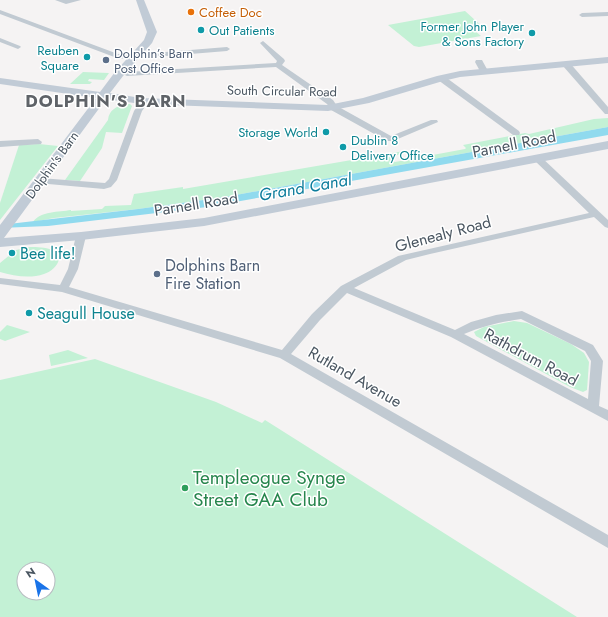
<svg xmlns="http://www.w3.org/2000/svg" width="608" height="617" viewBox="0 0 608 617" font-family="Jost,sans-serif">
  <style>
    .green { fill: #c3f1d5; fill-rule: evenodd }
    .water { fill: #90daee }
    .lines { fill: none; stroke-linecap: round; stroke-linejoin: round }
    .minor { fill: #c1cad2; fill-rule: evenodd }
    .secondary { fill: #c1cbd6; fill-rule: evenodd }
    .food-dot { fill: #e8710a; stroke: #fff; stroke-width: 1.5 }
    .culture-dot { fill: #0f9aa8; stroke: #fff; stroke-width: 1.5 }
    .service-dot { fill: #5c6f8a; stroke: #fff; stroke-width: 1.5 }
    .leisure-dot { fill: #2e9e5b; stroke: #fff; stroke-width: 1.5 }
    .labels { text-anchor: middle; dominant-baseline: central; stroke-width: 3; stroke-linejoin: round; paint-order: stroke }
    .far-food-label { font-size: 13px; fill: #c56008; stroke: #fff; text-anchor: start }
    .far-culture-label { font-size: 13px; fill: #0d838f; stroke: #fff; text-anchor: end }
    .far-service-label { font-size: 13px; fill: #4e5e75; stroke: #fff; text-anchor: start }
    .far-street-label { font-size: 13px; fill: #4a5661; stroke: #fff }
    .street-label { font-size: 16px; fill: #4a5661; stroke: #fff }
    .culture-label { font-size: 16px; fill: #0d838f; stroke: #fff; text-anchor: start }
    .service-label { font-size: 16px; fill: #4e5e75; stroke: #fff; text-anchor: start }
    .far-district-label { font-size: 17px; font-weight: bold; letter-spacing: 1px; fill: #5f6368; stroke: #fff }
    .water-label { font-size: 17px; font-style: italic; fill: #0c7c9b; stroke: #fff }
    .near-leisure-label { font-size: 19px; fill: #27864d; stroke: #fff; text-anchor: start }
  </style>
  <rect width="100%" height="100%" fill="#f5f3f3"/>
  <g class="green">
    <polygon points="465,11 486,30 475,31 481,36 419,47 414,46 388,25"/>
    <polygon points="83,72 109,73 104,80 89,79 88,81 92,82 90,84 70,84"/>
    <path d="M124 104H130L132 106 122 133 106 132 102 148 80 181 65 180 108 120C109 110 116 107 124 104Z"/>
    <path d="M608 118V127L225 197 138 209 54 218 33 222C40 211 59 212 71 210V211L102 209 105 206 131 205 134 194 183 187V189L404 151 406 152 395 156 393 161 395 162 465 149 466 148 463 145 525 133 529 134 594 119Z"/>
    <polygon points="39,144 58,146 0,220 0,203 19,145"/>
    <path d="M30 247C37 247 45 247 52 250 67 257 54 271 44 274 30 279 14 276 0 272V263L16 250Z"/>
    <polygon points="514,321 527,323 571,344 584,353 589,362 587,390 583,392 570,387 476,336 474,332 484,327"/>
    <polygon points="7,325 30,332 5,341 0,339 0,332"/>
    <polygon points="68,350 88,358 51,366 49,355"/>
    <path d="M95 359 216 402 262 423 265 420 577 617H0V380ZM24 569H48V593H24Z"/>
  </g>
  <polygon class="water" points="608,127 608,135 207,207 48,226 0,228 0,225 138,209 225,197"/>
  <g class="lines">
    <g class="minor">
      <polygon points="55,0 81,0 66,4"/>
      <polygon points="0,10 118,54 129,55 227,47 230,49 227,51 129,59 117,58 0,14"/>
      <polygon points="608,12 608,16 582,17 579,15 582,13"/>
      <polygon points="0,38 20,46 21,47 18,49 0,42"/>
      <polygon points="263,41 284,59 285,61 282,65 333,100 337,106 391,136 431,120 437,120 438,122 393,141 387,141 331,110 327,104 276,67 127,76 123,74 127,72 276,63 277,61 260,43"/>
      <polygon points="476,60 482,60 488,71 487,73 481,73 475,62"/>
      <polygon points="563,62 569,62 608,107 608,114 605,114 563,66"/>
      <polygon points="438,76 444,76 519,131 520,133 519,135 513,135 438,80"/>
      <polygon points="142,99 148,99 149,101 142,111 117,180 111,187 104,189 37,183 36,181 37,179 40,178 105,183 109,179 134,111"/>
      <polygon points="38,139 42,142 41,144 0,147 0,141"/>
      <path d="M537 155 540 156 608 220V228L605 227 594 217 430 254 406 260 354 288 455 330 471 322 496 315 522 311 593 345 603 361 599 406 608 410V421L451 337 347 293 320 320 291 354 608 535V548L280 358 62 292 0 284V278L60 285 68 269 76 236 81 233 86 236 78 269 69 287 282 350 312 314 341 286 398 256 589 213 534 160 533 158 534 156ZM521 319 585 351 591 361 588 399 464 334C483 326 501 322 521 319Z"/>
    </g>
    <polygon class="secondary" points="136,0 144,0 157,32 152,43 123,76 110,93 141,98 328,105 363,98 437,76 460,71 608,57 608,63 460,77 443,81 369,103 328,111 141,104 106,99 4,238 81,232 204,218 608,141 608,149 204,226 81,240 0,247 0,225 96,98 0,84 0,78 100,92 115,72 144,40 147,32"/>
  </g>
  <circle class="food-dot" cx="191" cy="12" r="4"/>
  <g class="culture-dot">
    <circle cx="201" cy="30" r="4"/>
    <circle cx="532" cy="33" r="4"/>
    <circle cx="87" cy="57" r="4"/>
    <circle cx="326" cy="132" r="4"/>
    <circle cx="343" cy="147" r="4"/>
    <circle cx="12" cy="253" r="4"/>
    <circle cx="29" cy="313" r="4"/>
  </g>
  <g class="service-dot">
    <circle cx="106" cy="60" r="4"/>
    <circle cx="157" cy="274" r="4"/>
  </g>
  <circle class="leisure-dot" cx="185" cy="488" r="4"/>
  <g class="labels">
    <g class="far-food-label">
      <text x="199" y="12">Coffee Doc</text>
    </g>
    <g class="far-culture-label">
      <text x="524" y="26">Former John Player<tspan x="524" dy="15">&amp; Sons Factory</tspan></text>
      <text x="209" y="30" text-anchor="start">Out Patients</text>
      <text x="79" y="50">Reuben<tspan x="79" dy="15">Square</tspan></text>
      <text x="318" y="132">Storage World</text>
      <text x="351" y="140" text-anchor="start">Dublin 8<tspan x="351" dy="15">Delivery Office</tspan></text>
    </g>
    <g class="far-service-label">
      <text x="114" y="53">Dolphin’s Barn<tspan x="114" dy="15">Post Office</tspan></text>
    </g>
    <g class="far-street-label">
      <text transform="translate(282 91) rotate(1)">South Circular Road</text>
      <text transform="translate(52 165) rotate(-54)">Dolphin's Barn</text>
    </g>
    <g class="street-label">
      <text transform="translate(514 144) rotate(-11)">Parnell Road</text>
      <text transform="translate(196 204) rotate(-9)">Parnell Road</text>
      <text transform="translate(443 234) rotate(-15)">Glenealy Road</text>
      <text transform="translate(531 357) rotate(28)">Rathdrum Road</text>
      <text transform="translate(355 377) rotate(30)">Rutland Avenue</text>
    </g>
    <g class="culture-label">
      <text x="20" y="253">Bee life!</text>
      <text x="37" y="313">Seagull House</text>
    </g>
    <g class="service-label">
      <text x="165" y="265">Dolphins Barn<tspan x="165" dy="18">Fire Station</tspan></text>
    </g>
    <g class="far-district-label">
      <text x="106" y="101">DOLPHIN'S BARN</text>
    </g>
    <g class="water-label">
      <text transform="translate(305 187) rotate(-10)">Grand Canal</text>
    </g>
    <g class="near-leisure-label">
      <text x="193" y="477">Templeogue Synge<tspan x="193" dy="22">Street GAA Club</tspan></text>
    </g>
  </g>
  <g transform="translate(36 581) rotate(327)"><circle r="19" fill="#ffffff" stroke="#b7bbc0"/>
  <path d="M0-3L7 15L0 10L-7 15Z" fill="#1a73e8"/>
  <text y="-6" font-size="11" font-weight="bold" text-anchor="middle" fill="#4a5661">N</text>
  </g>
</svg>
